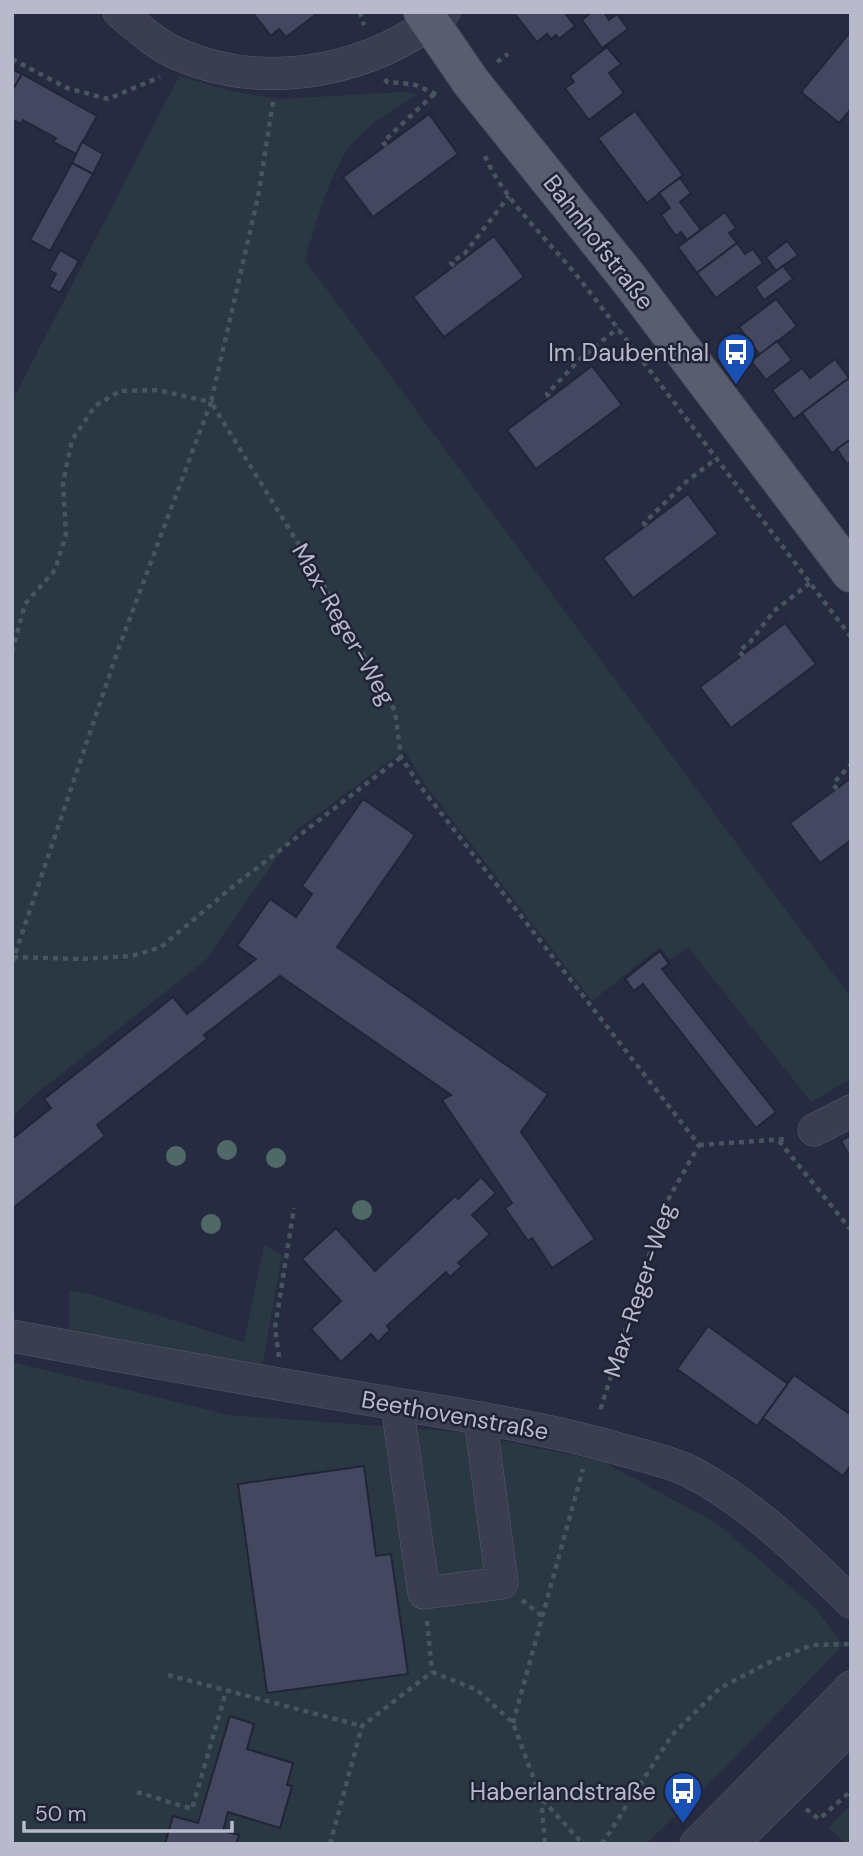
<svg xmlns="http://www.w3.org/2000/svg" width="863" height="1856" viewBox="0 0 863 1856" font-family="'DM Sans',sans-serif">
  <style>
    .green { fill: #293842 }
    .building { fill: #434860; stroke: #222538; stroke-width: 2 }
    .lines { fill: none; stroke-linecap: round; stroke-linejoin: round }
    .minor-casing { stroke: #56596b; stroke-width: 33 }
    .major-casing { stroke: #45475a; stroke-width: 40 }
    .path { stroke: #47555e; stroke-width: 4.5; stroke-dasharray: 5 5; stroke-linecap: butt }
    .minor { stroke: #3b3e51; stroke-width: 32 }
    .major { stroke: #595d70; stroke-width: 38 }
    .tree { fill: #4f6966 }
    .labels { text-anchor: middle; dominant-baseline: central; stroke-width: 5; stroke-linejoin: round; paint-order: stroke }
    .street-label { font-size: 24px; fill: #b8bacb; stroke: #202336 }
    .poi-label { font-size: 24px; fill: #b8bacb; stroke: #202336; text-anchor: end }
  </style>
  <rect width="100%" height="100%" fill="#272b41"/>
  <g class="green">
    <path d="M179 76 230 91 278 99 402 92 417 94C395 109 369 123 352 144 331 168 314 229 305 260L851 998V1079L811 1102 688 947 670 960 660 947 592 1001 424 783 404 750 295 831 206 960 37 1093 12 1117V408L17 392Z"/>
    <polygon points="264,1245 282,1255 262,1368 69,1333 69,1290 89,1294 244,1342"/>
    <polygon points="12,1362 230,1415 462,1432 604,1462 718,1524 816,1609 843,1645 725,1768 646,1844 12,1844"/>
    <polygon points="851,1805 851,1844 846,1844 829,1827"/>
  </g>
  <g class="building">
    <polygon points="252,12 319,12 286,37 279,29 271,36"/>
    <polygon points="517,12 564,12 575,26 559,39 556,35 551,39 547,34 537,42 515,14"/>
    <polygon points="592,12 604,12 609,20 617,14 628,29 602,48 582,20"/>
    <polygon points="851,31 851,109 839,123 801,92"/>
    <polygon points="607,47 621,64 609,73 624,93 589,120 565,88 574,82 570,76"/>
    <polygon points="12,69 22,74 12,91"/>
    <polygon points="22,74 97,116 76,154 53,142 56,138 23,120 21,124 12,119 12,91"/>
    <polygon points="635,111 683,175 647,203 598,138"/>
    <polygon points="429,114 458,154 373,217 343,177"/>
    <polygon points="82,142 103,154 93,174 72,163"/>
    <polygon points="72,163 93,174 50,251 30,240"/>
    <polygon points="680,178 691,193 680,202 701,230 687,240 681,232 676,236 661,215 670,208 659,193"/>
    <polygon points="725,212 736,228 729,233 737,243 697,273 678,247"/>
    <polygon points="494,236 524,277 444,337 413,297"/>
    <polygon points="787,241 798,255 776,271 766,257"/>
    <polygon points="737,243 745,254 753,249 763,263 716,298 697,273"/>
    <polygon points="60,250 79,261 60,293 49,287 56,274 49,270"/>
    <polygon points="783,266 793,279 764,300 755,287"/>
    <polygon points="776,299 797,326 760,355 739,327"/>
    <polygon points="777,341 792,360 766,380 751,361"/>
    <polygon points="835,359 849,378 794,419 772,390 802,368 810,378"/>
    <polygon points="592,366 622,405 536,469 507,430"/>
    <polygon points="849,378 851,381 851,439 832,453 802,413"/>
    <polygon points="851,439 851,461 847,464 837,449"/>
    <polygon points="688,494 718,534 633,598 603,558"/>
    <polygon points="785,623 816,664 731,728 700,687"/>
    <polygon points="851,778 851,840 820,863 790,823"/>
    <polygon points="363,799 415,835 337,947 548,1094 521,1132 595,1239 552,1268 532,1238 528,1241 505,1208 512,1203 442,1100 451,1095 280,976 204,1035 207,1039 97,1125 105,1136 13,1208 12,1139 51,1108 44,1099 173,997 187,1014 256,959 237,946 270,899 296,917 312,894 302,886"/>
    <polygon points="660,951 669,964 662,969 776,1112 756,1128 643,984 634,991 625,979"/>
    <polygon points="851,1135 851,1158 841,1141"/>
    <polygon points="481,1177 496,1193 472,1215 490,1234 458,1263 462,1266 450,1277 446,1272 387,1326 390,1330 378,1342 371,1334 341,1362 311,1329 341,1301 302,1259 336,1228 375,1271 455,1196 458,1199"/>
    <polygon points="708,1326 788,1384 757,1426 677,1369"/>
    <polygon points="794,1375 851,1415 851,1465 843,1476 763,1418"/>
    <polygon points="364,1466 376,1556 391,1554 408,1674 267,1693 238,1484"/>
    <polygon points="230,1716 254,1724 247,1749 293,1763 287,1785 292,1786 280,1828 228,1812 223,1831 239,1835 236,1844 165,1844 173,1816 198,1823"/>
  </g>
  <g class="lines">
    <defs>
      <g id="minor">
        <path d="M119 12C138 28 158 46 180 55 267 92 373 71 444 12"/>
        <polyline points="814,1130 851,1111"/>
        <path d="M12 1336C144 1361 276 1384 408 1406 481 1418 555 1430 626 1451 647 1457 671 1462 691 1472 752 1504 802 1554 851 1602"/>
        <polyline points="397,1405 424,1593 502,1583 480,1418"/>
        <polyline points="696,1844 851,1687"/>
        <polyline points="732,1844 851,1727"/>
      </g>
      <polyline id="major" points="423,12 471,82 629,279 851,573"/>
    </defs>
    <use href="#minor" class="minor-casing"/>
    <use href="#major" class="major-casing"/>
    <g class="path">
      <polyline points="360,12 364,25"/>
      <polyline points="12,59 67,88 108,99 160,77"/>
      <polyline points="497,62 508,54"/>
      <polyline points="385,79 387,82 413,84 438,95"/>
      <polyline points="273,102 258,197 211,402 331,597 395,711 401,757 420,786 699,1145 665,1205 599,1414"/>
      <polyline points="386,146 383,142 435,93"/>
      <path d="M485 156C504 202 555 246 585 286 675 402 762 520 851 637"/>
      <polyline points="454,266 451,263 465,253 509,196"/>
      <polyline points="549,397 547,394 580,359 618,328"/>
      <polyline points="646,526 644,523 687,481 716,459"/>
      <polyline points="12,652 25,604 55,570 66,534 63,483 72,440 95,406 120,391 157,390 211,402 119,647 12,963"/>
      <polyline points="743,656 739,651 750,642 774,611 810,583"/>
      <polyline points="837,789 833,784 851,764"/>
      <polyline points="13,957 80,959 132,956 161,947 236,884 401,757"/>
      <polyline points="779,1141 851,1230"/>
      <polyline points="699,1145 786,1139"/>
      <polyline points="279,1357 275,1328 294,1208"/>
      <polyline points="522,1600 543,1617"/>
      <polyline points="427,1621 432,1672"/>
      <polyline points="432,1672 477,1690 513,1723 541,1798 583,1844"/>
      <polyline points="168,1675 362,1726"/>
      <polyline points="513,1723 583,1469"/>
      <polyline points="137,1792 192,1809 226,1692"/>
      <polyline points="541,1798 545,1844"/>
      <polyline points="806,1809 819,1819 851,1791"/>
      <polyline points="330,1844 362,1726 432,1672"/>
      <polyline points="602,1844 672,1735 720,1688 770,1662 812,1645 851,1644"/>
    </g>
    <use href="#minor" class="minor"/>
    <use href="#major" class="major"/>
  </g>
  <g class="tree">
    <circle cx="227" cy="1150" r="10"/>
    <circle cx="176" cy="1156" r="10"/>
    <circle cx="276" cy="1158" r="10"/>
    <circle cx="362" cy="1210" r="10"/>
    <circle cx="211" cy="1224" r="10"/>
  </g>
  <defs>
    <symbol id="bus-pin" viewBox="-11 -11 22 30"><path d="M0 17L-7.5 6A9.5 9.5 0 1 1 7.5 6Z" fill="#1a4fb4" stroke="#202336"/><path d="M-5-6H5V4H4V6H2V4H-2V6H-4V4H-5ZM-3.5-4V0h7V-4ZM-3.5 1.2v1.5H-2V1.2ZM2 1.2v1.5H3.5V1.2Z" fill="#fff"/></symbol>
  </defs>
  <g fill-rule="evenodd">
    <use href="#bus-pin" x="714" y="330" width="44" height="60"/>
    <use href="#bus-pin" x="661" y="1769" width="44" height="60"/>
  </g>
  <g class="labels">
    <g class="street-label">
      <text transform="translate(599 242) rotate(52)">Bahnhofstraße</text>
      <text transform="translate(344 624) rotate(60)">Max-Reger-Weg</text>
      <text transform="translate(639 1290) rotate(-72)">Max-Reger-Weg</text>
      <text transform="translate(455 1415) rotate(10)">Beethovenstraße</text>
    </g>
    <g class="poi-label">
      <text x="709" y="352">Im Daubenthal</text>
      <text x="656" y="1791">Haberlandstraße</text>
    </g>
  </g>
  <rect width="863" height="1856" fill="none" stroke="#b8bacb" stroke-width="28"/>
  <path d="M24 1821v10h208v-10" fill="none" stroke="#b8bacb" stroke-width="3.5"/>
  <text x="35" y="1821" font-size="21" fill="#b8bacb" stroke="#202336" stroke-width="5" paint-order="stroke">50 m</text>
</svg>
